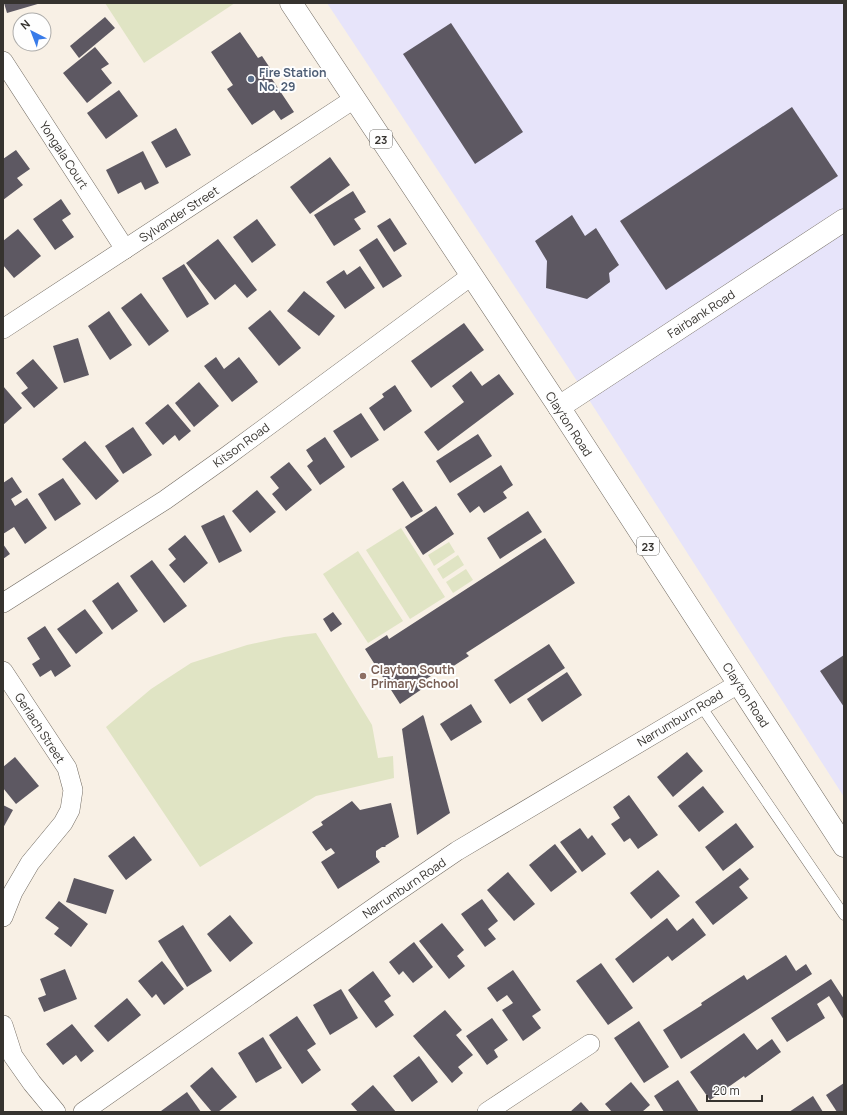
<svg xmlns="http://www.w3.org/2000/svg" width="847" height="1115" viewBox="0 0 847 1115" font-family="Manrope,sans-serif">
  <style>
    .industrial { fill: #e7e4fa }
    .green { fill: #e0e4c4 }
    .building { fill: #5d5862 }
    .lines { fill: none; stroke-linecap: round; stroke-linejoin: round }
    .lane-casing { stroke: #736c63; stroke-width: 11 }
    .street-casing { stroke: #736c63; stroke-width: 20 }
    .secondary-casing { stroke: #736c63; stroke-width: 23 }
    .primary-casing { stroke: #736c63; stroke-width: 23 }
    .lane { stroke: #fff; stroke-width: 10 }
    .street { stroke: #fff; stroke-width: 19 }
    .secondary { stroke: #fff; stroke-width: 22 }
    .primary { stroke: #fff; stroke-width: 22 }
    .service-dot { fill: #5c6f8a; stroke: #fefefe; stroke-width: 1.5 }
    .education-dot { fill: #8d6e63; stroke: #fefefe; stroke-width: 1.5 }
    .labels { text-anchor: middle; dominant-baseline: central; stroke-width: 4; stroke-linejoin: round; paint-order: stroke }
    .shield { fill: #fefefe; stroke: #72706d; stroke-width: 1 }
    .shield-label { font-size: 11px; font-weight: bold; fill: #36332f }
    .service-label { font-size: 12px; font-weight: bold; fill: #4e5e75; stroke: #fefefe; text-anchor: start }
    .street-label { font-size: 12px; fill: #36332f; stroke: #fefefe }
    .education-label { font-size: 12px; font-weight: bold; fill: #785e54; stroke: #fefefe; text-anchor: start }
  </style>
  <rect width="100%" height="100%" fill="#f8f0e5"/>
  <polygon class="industrial" points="327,3 844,3 844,797 566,364"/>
  <g class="green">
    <polygon points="105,3 235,3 144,63"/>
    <polygon points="401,528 445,597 410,619 366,550"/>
    <polygon points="449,542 455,552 434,566 428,555"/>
    <polygon points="358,551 403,621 368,643 323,574"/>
    <polygon points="458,555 464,565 443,579 437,569"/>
    <polygon points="466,569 473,580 453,593 446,582"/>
    <polygon points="316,633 372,725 378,758 393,756 394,778 316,796 200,867 106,727 151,689 191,663 247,645 284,637"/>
  </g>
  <g class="building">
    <polygon points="4,3 41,3 7,13"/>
    <polygon points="105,17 115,28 79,58 70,46"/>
    <polygon points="451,23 523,132 475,164 403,54"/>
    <polygon points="240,32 258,58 262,56 272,71 268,73 294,112 281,120 274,110 252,125 227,89 233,85 211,52"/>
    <polygon points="95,47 109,64 101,69 112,83 87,103 63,73"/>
    <polygon points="119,90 138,116 106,139 87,113"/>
    <polygon points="792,107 838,176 666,290 620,221"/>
    <polygon points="176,128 191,155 166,168 151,142"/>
    <polygon points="16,150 30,169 17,178 23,185 3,200 3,159"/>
    <polygon points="143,151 159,183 145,190 141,182 118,194 106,170"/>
    <polygon points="330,157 350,185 310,214 290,187"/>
    <polygon points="353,191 366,212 354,219 361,229 334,246 314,215"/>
    <polygon points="61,199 71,214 62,220 74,237 55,250 33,219"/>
    <polygon points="572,215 585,236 596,228 619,265 609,273 610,282 587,299 546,288 547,261 535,241"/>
    <polygon points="390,218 407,244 394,252 377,226"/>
    <polygon points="257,219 276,245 252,263 233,237"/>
    <polygon points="18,229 41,256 14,278 3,265 3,241"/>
    <polygon points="377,238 402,276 383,288 359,250"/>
    <polygon points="218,239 257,290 247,298 235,284 215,300 186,263"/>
    <polygon points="184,264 209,304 187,318 162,278"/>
    <polygon points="360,266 375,288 345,309 326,282 344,270 347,275"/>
    <polygon points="304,291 335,316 319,336 287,311"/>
    <polygon points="141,293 169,331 149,346 121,308"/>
    <polygon points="270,310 301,348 279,366 248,328"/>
    <polygon points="109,311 132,345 110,360 88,326"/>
    <polygon points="464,323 484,350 431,388 411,361"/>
    <polygon points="78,338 89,375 64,383 53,346"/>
    <polygon points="216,357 224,369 239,357 258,382 232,402 204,366"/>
    <polygon points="33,359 58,388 34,408 21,393 28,388 16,373"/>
    <polygon points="471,371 482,386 499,374 514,394 438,451 424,432 464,402 452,386"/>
    <polygon points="199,382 219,406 194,427 175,403"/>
    <polygon points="395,385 412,411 384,431 369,408 384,397 382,394"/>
    <polygon points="3,386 22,408 3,425"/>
    <polygon points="168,404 191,431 179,441 175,435 163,445 145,423"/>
    <polygon points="361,413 379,440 351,458 333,431"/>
    <polygon points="133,427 152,455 123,474 105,446"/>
    <polygon points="478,434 492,456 450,483 436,461"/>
    <polygon points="325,437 345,467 320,485 307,466 313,461 306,450"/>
    <polygon points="85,441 119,481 96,500 62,459"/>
    <polygon points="289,462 312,490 286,511 272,494 279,488 270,477"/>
    <polygon points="501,465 513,485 503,492 507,498 484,513 479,506 470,513 457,494"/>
    <polygon points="12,477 22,492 11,499 15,506 27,498 47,528 25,544 14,527 3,534 3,483"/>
    <polygon points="63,478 81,504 55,521 38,494"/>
    <polygon points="403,481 423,511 411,518 392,489"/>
    <polygon points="257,490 276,512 250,533 232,511"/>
    <polygon points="436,506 454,534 423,555 405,527"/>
    <polygon points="528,511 542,532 500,559 487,538"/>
    <polygon points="224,515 242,551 219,563 201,526"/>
    <polygon points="185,535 208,563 184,583 169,565 176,559 168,549"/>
    <polygon points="545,538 575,583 466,653 469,656 438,676 436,673 418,684 422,689 400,704 365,649 387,635 389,639"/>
    <polygon points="3,544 10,554 3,559"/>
    <polygon points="152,560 187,606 164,623 130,576"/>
    <polygon points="118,582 138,611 112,630 92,601"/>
    <polygon points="85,609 103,633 76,654 57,629"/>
    <polygon points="333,612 342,624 331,632 323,619"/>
    <polygon points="45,626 71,666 55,677 51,670 40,677 32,664 40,659 27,638"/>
    <polygon points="549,644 565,668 510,704 494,680"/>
    <polygon points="844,655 844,707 820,671"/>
    <polygon points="567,672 582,695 542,722 527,699"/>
    <polygon points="471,704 482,722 451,741 440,724"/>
    <polygon points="423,715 424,717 450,813 417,835 402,729"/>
    <polygon points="687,752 703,771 673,797 657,777"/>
    <polygon points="15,757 39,786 16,804 3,788 3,767"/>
    <polygon points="703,786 724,812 699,832 678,806"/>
    <polygon points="629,795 658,835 638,849 630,838 624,842 611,824 620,818 613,807"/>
    <polygon points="352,801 360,810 391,803 399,837 385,846 386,847 382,847 376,851 376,857 380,862 338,889 321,862 335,853 331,848 326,851 312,832 323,825 321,822"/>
    <polygon points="3,805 13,810 3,828"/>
    <polygon points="736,823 754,847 723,871 705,847"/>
    <polygon points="580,828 588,839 592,835 606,854 582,872 560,842"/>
    <polygon points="134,836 152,860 126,880 108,856"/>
    <polygon points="555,844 577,872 551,892 529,865"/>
    <polygon points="740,868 749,879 739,887 748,898 713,925 695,902"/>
    <polygon points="658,870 680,896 651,919 630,893"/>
    <polygon points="508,872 535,904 514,921 487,890"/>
    <polygon points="74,878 114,890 106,914 66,902"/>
    <polygon points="482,899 498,921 488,929 496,939 485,947 461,914"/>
    <polygon points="59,901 88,924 71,947 54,934 59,928 45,918"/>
    <polygon points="230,915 253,943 230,962 207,934"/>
    <polygon points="667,918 677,931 693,918 706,935 672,961 668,956 633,983 615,959"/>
    <polygon points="442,923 464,950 457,956 465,966 449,979 419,941"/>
    <polygon points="183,925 212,971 187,987 158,941"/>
    <polygon points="414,942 433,967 413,983 403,971 399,975 389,962"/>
    <polygon points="786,955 796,971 806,964 812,974 681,1059 663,1030 702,1005 701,1003 744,975 747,980"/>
    <polygon points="162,961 184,989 164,1005 156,994 152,998 138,981"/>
    <polygon points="601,963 633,1008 608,1025 576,981"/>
    <polygon points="65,969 77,999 44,1012 38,998 46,995 40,979"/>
    <polygon points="513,970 541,1010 532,1016 541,1028 523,1041 502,1010 513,1003 507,995 497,1002 487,988"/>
    <polygon points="373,971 391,996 384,1001 394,1015 376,1028 348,990"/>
    <polygon points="831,979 844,999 844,1020 829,996 817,1004 825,1018 787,1042 771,1018"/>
    <polygon points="341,989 358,1018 330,1035 313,1005"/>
    <polygon points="127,998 141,1015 108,1042 94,1026"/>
    <polygon points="445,1010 462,1030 456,1035 473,1055 458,1067 463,1073 452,1083 413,1036"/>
    <polygon points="297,1016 316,1044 307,1050 321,1070 302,1084 269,1035"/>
    <polygon points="492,1018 508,1040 494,1050 498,1057 487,1065 466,1036"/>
    <polygon points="639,1021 669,1067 644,1083 614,1038"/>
    <polygon points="72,1024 94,1051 81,1062 76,1055 63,1065 46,1044"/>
    <polygon points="744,1033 757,1050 772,1039 781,1052 745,1078 744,1076 710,1100 690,1072"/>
    <polygon points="263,1037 282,1068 256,1083 238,1053"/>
    <polygon points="419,1056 438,1082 412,1102 393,1076"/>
    <polygon points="212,1067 237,1097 218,1112 212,1112 190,1086"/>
    <polygon points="678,1080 699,1112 664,1112 654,1096"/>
    <polygon points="631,1082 650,1105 642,1112 612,1112 605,1104"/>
    <polygon points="844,1083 844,1112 837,1112 826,1095"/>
    <polygon points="373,1085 396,1112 358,1112 351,1104"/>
    <polygon points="187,1092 201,1112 162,1112 161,1111"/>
    <polygon points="813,1096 823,1112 789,1112"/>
    <polygon points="581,1102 590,1112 570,1112"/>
  </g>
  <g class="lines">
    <defs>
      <polyline id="lane" points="701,706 844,915"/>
      <g id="street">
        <polyline points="3,61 125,249"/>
        <polyline points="3,329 354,99"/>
        <polyline points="3,603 165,500 227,456 471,276"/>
        <polyline points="3,671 67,768 73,790 70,810 63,823 30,863 13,892 3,917"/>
        <polyline points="3,1025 13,1056 32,1083 56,1112"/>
        <polyline points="83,1112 385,900 457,851 738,684"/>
        <polyline points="487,1112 590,1044"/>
      </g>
      <polyline id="secondary" points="559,407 844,220"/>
      <polyline id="primary" points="291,3 559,407 844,846"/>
    </defs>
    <use href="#lane" class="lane-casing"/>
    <use href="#street" class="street-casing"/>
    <use href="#secondary" class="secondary-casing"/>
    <use href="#primary" class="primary-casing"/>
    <use href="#lane" class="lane"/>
    <use href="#street" class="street"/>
    <use href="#secondary" class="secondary"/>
    <use href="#primary" class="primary"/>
  </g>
  <circle class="service-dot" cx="251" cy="79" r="4"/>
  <circle class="education-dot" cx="363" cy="676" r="4"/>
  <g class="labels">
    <g class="shield">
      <rect x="370" y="130" width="22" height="18" rx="3"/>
      <rect x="637" y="537" width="22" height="18" rx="3"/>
    </g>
    <g class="shield-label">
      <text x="381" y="139">23</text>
      <text x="648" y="546">23</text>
    </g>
    <g class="service-label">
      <text x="259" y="72">Fire Station<tspan x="259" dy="14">No. 29</tspan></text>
    </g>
    <g class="street-label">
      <text transform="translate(64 155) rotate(57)">Yongala Court</text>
      <text transform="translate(179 214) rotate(-33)">Sylvander Street</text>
      <text transform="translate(701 314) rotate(-33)">Fairbank Road</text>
      <text transform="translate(569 424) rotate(57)">Clayton Road</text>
      <text transform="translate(241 445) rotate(-36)">Kitson Road</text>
      <text transform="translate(746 695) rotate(57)">Clayton Road</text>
      <text transform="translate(680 718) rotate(-31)">Narrumburn Road</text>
      <text transform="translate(40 728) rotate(57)">Gerlach Street</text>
      <text transform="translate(404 888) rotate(-34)">Narrumburn Road</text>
    </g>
    <g class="education-label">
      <text x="371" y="669">Clayton South<tspan x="371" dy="14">Primary School</tspan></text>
    </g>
  </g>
  <rect width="847" height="1115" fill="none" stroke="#36332f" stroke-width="8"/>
  <g transform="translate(32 32) rotate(318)"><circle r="19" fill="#fefefe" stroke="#aeadab"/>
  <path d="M0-3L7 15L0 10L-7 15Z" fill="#387be9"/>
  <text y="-6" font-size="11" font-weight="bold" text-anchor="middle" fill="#36332f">N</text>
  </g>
  <path d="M707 1095v6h55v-6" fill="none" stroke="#36332f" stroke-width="2"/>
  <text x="713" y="1095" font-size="12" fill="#36332f" stroke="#fefefe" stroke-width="3" paint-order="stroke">20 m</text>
</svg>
